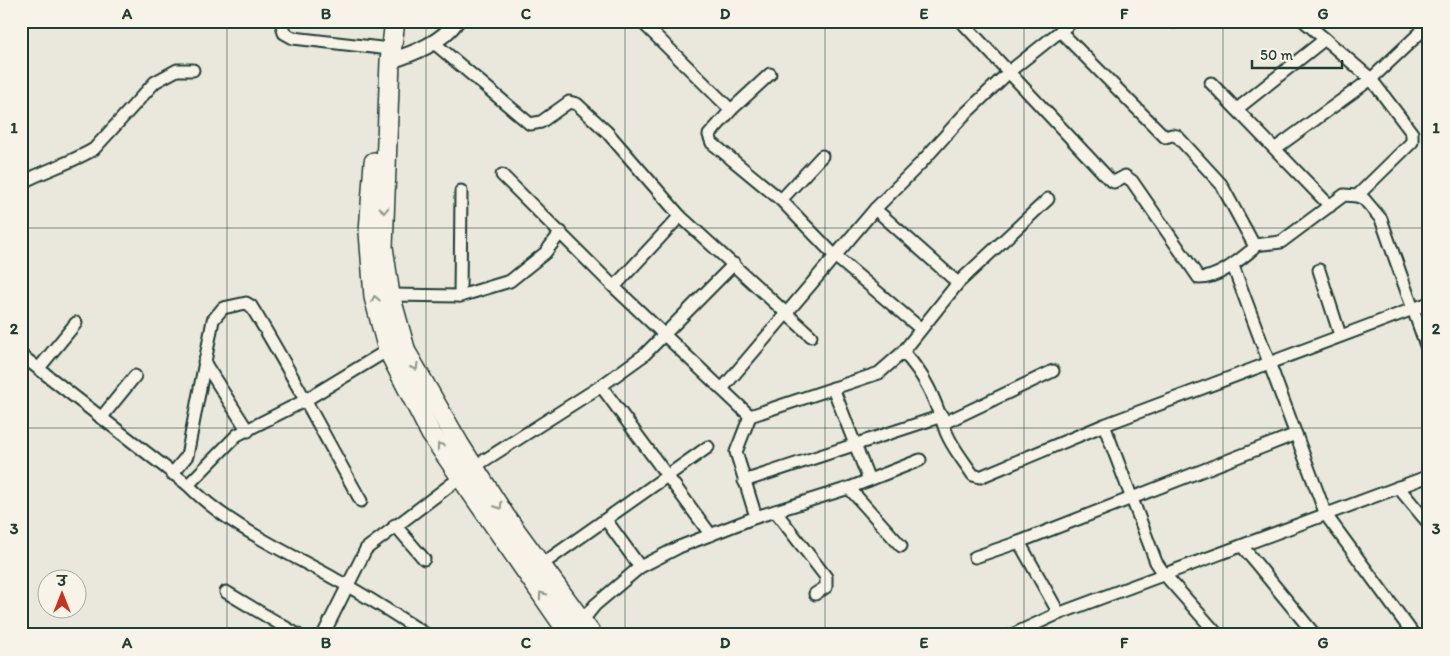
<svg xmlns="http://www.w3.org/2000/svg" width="1450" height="656" viewBox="0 0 1450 656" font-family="Itim,'Playpen Sans Deva',sans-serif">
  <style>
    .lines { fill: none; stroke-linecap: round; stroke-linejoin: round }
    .minor-casing { stroke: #1f3d34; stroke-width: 15 }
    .tertiary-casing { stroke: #1f3d34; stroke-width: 18 }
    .trunk-casing { stroke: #1f3d34; stroke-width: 22 }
    .minor { stroke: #f7f3e8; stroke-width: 11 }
    .tertiary { stroke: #f7f3e8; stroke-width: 14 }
    .trunk { stroke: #f7f3e8; stroke-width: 19 }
    .oneway { stroke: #8b988e }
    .grid { fill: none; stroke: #1f3d34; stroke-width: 1; stroke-opacity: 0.55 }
    .neatline { fill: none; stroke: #1f3d34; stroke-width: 2 }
    .grid-label { font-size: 16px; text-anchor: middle; font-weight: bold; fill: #1f3d34 }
  </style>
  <rect width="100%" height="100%" fill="#eae8dd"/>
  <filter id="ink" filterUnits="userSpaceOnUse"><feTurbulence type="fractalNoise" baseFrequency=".02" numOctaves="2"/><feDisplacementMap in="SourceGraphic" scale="10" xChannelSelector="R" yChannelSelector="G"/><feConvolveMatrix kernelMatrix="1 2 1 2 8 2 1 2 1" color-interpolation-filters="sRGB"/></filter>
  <g filter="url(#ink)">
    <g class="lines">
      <defs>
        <g id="minor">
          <polyline points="281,21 284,33 293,38 381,48"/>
          <polyline points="641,21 731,110 709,135 712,143 781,200 836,257 921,329"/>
          <path d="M961 21 1109 179 1114 182 1125 176 1132 181 1199 278C1219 278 1238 261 1253 249L1254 245 1221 184 1177 136 1172 135 1165 137 1061 32"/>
          <polyline points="1304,21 1371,79 1412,133 1412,142 1357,196"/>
          <polyline points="1174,22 1174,21"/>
          <polyline points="433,42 530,124 541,122 569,102 577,104 607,132 680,216 811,336"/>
          <polyline points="1211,83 1330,206"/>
          <polyline points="1237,109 1325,39"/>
          <polyline points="731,110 770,74"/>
          <polyline points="1276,148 1371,79 1422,31 1421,21"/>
          <polyline points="502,175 614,287 750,416 736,452 756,517"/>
          <path d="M21 183C45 170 71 163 94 149L155 82 177 70H193"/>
          <polyline points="781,200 822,156"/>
          <polyline points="875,209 958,283"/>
          <polyline points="1254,245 1281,242 1344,195 1357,196 1364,199 1381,219 1429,354"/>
          <polyline points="1233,266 1326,515 1414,635"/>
          <polyline points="1319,270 1340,335"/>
          <polyline points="614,287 680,216"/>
          <polyline points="390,295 460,296 510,281 545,253 561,232"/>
          <polyline points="460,296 461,191"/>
          <path d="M903 352C926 376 934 398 945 429 950 445 964 461 973 475L980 477 1104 425 1156 562 1165 575 1218 635"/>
          <path d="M21 355 188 485C228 526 285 551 335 579 367 596 397 616 427 635"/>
          <polyline points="204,362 248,431"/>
          <polyline points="39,368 76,323"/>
          <polyline points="601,386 711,535"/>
          <polyline points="833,388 869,480"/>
          <polyline points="722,389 875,209 920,164 963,116 1010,71 1073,21"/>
          <polyline points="750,416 879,373 903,352 958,283 1048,199"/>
          <polyline points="101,418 135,376"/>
          <polyline points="944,423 1053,371"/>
          <polyline points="1104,425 1429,303"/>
          <path d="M172 474 187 456 213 320 223 308 246 303 251 306C290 369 324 436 361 501"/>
          <polyline points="744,481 942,416"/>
          <polyline points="188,485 237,435 304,401 388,350"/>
          <polyline points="1398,487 1429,524"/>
          <polyline points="849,488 901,546"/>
          <polyline points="775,511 826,577 826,587 815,594"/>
          <polyline points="606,520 640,567"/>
          <polyline points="395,525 424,559"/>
          <polyline points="1019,542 1296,434"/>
          <polyline points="1242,546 1315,635"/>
          <polyline points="975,557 1019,542 1056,608 1055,615"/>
          <polyline points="541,565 708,447"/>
          <polyline points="226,592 298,635"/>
          <polyline points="582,621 595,605 640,567 679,547 756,517 849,488 920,460"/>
          <polyline points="323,635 366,549 474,467 601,386 644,355 734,264"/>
          <polyline points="1012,635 1055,615 1429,476"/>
        </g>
        <path id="tertiary" d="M390 61C415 53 441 43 457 21"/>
        <g id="trunk">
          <polyline points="395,21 390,61 383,247 390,295 406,352 459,444 505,516 592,635"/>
          <polyline points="374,162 369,232 374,297 388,350 431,434 570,635"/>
        </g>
      </defs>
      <use href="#minor" class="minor-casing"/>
      <use href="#tertiary" class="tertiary-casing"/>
      <use href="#trunk" class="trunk-casing"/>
      <use href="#minor" class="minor"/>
      <use href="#tertiary" class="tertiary"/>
      <use href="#trunk" class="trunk"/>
    </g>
    <defs><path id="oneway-chevron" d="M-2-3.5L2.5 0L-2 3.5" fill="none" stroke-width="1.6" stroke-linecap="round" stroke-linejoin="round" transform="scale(1.25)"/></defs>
    <g class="oneway">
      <use href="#oneway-chevron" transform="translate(384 210) rotate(92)"/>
      <use href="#oneway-chevron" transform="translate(375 299) rotate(-101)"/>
      <use href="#oneway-chevron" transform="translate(415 367) rotate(60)"/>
      <use href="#oneway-chevron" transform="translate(440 446) rotate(-125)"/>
      <use href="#oneway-chevron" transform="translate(499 506) rotate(57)"/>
      <use href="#oneway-chevron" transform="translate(542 595) rotate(-125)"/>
    </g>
  </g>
  <path class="grid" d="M227 21V635M426 21V635M625 21V635M825 21V635M1024 21V635M1223 21V635M21 228H1429M21 428H1429"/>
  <rect width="1450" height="656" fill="none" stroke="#f7f3e8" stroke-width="55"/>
  <g transform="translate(62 594)"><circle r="24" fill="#f7f3e8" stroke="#a1aaa0"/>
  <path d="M0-4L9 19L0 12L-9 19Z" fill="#c8321e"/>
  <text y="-8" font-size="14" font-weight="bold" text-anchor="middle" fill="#1f3d34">उ</text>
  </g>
  <path d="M1252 60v8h90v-8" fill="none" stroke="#1f3d34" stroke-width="2.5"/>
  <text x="1260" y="60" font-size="15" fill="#1f3d34" stroke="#f7f3e8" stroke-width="4" paint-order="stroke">50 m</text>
  <rect x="28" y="28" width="1394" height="600" class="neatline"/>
  <g class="grid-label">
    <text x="127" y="19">A</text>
    <text x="326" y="19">B</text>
    <text x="526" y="19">C</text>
    <text x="725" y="19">D</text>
    <text x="924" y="19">E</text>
    <text x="1124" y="19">F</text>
    <text x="1323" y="19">G</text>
    <text x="14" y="133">1</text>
    <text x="1436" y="133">1</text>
    <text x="14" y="334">2</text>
    <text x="1436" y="334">2</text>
    <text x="14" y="534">3</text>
    <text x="1436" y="534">3</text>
    <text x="127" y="648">A</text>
    <text x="326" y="648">B</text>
    <text x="526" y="648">C</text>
    <text x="725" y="648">D</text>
    <text x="924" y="648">E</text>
    <text x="1124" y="648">F</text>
    <text x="1323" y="648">G</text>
  </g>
</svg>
